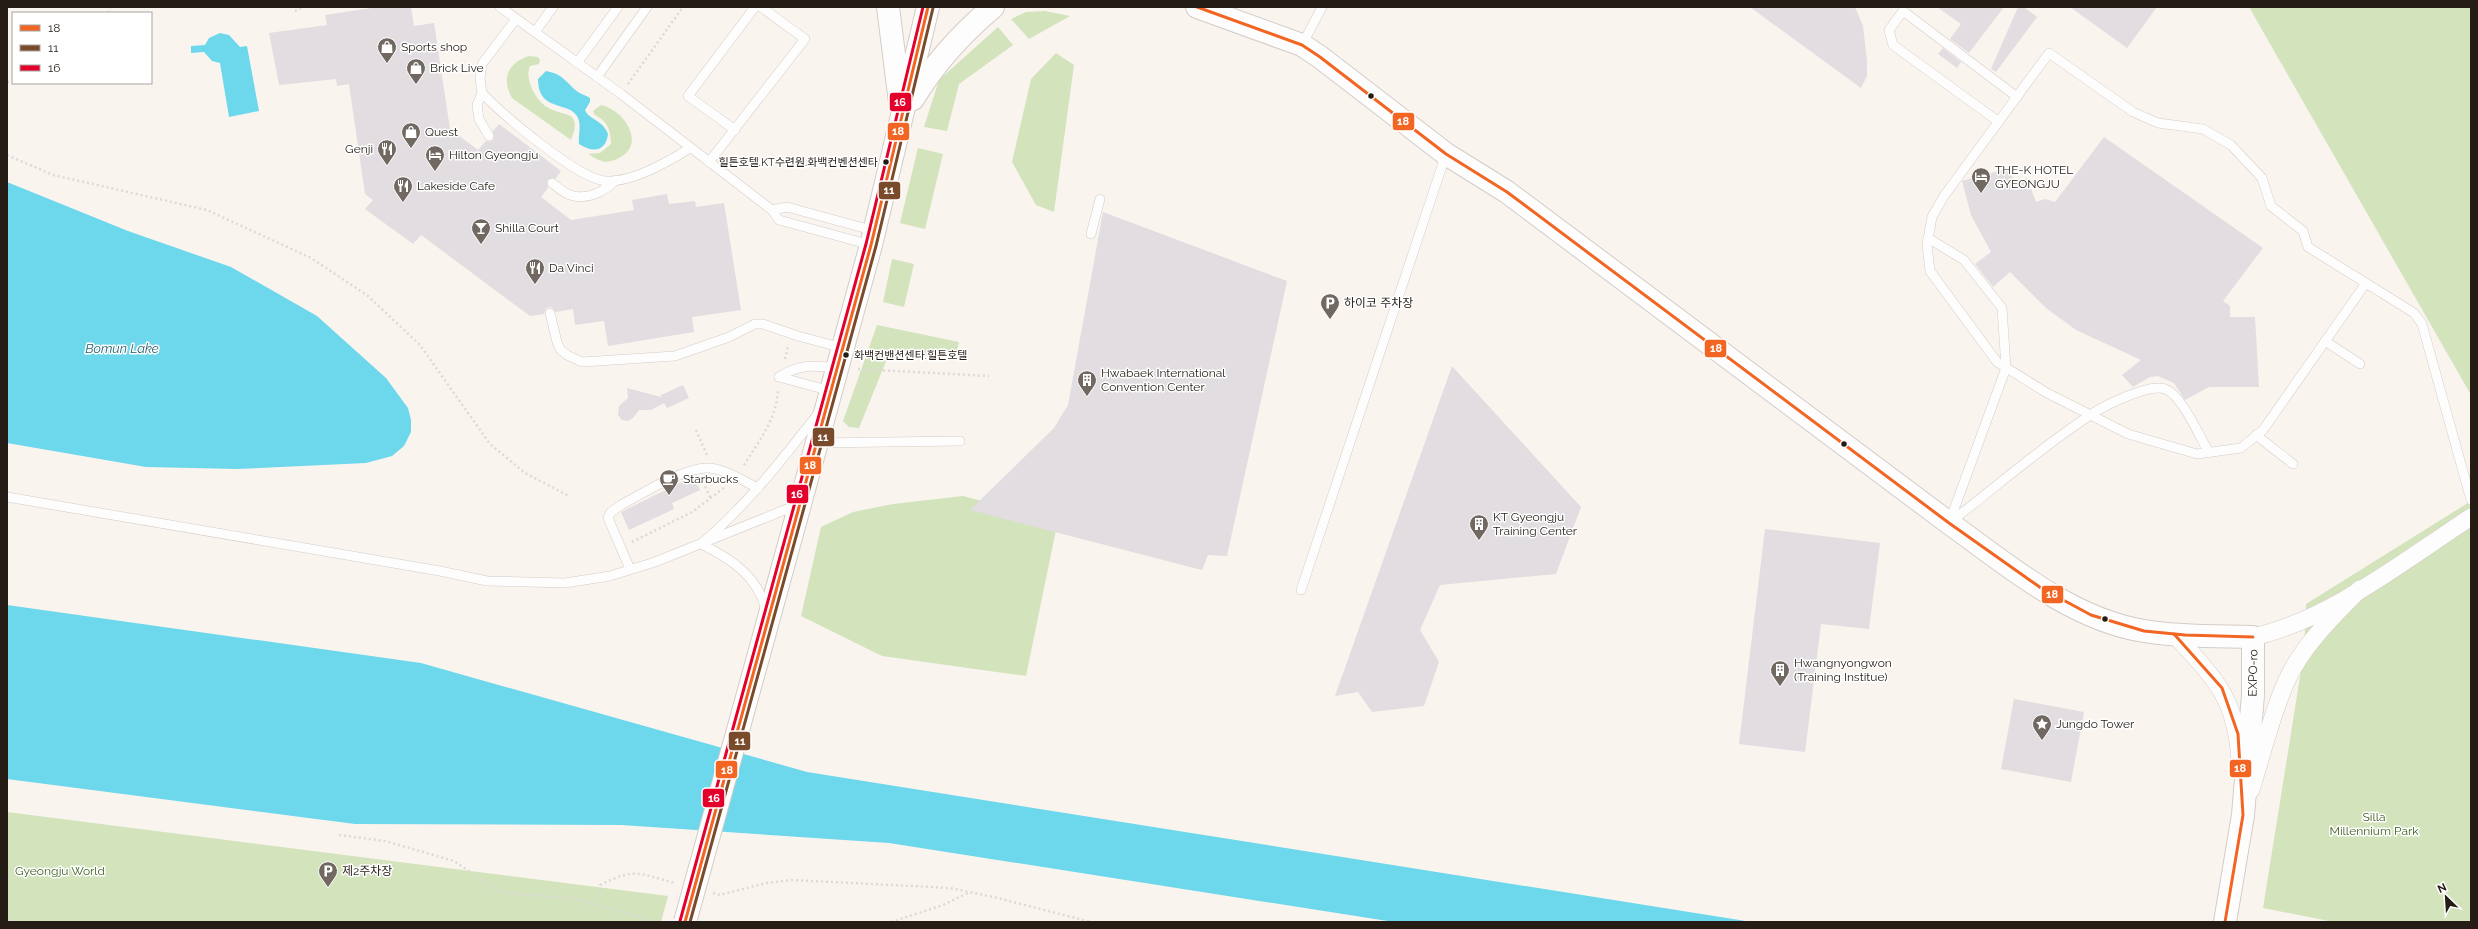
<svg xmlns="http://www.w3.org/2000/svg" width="2478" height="929" viewBox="0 0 2478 929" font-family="Raleway,'Noto Sans KR',sans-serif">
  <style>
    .green { fill: #d3e3bc }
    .water { fill: #6dd7ec }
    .building { fill: #e1dde0 }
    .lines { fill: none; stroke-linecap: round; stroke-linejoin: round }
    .lane-casing { stroke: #d4ccc6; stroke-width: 10 }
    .street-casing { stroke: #d4ccc6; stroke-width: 18 }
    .secondary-casing { stroke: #d4ccc6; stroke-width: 24 }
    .path { stroke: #dbdad8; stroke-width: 2.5; stroke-dasharray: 2 3; stroke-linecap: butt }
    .lane { stroke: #fefdfd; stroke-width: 9 }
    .street { stroke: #fefdfd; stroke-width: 17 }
    .secondary { stroke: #fefdfd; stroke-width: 22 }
    .secondary-bridge-casing { stroke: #d4ccc6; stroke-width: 24; stroke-linecap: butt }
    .secondary-bridge { stroke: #fefdfd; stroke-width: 22 }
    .bus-1-casing { stroke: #fff; stroke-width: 6 }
    .bus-2-casing { stroke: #fff; stroke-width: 6 }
    .bus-3-casing { stroke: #fff; stroke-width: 6 }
    .bus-1 { stroke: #f26522; stroke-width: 3 }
    .bus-2 { stroke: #7a4b2a; stroke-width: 3 }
    .bus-3 { stroke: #e4002b; stroke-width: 3 }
    .bus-dot { fill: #251c15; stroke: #fff; stroke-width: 1.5 }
    .labels { text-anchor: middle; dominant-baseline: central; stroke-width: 3; stroke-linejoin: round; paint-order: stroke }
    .bus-label { font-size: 11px; fill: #251c15; stroke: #fff; text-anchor: end }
    .poi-label { font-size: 12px; fill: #251c15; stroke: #fff; text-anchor: start }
    .street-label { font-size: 12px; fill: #251c15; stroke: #fff }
    .park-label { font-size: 12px; fill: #415e21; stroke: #fff }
    .water-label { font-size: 13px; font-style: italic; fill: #245e6b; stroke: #fff }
    .line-badge { stroke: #fff; stroke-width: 1.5 }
    .badge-label { font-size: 11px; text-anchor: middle; font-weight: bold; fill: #fff }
  </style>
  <rect width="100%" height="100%" fill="#faf4ef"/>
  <g class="green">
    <polygon points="2249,7 2471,7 2471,395"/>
    <polygon points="1045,11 1070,16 1029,39 1011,19 1026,12"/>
    <polygon points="998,27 1013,45 959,84 947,131 924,127 939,80"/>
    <polygon points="1056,53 1074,65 1054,212 1036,205 1012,162 1031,79"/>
    <path d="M529 56 538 57 540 60 539 64 530 66C524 79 536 100 547 107 555 112 564 113 571 116 578 124 574 131 571 140L512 98C501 78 508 63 529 56Z"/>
    <path d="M601 105C625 110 648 146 617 159 612 161 606 163 602 161 597 160 592 156 588 154L600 153 611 144C611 130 607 121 595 115L593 111Z"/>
    <polygon points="918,148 943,154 925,229 900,223"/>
    <polygon points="892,259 914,264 904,307 883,302"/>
    <polygon points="877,325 959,342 955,359 891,349 859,428 849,427 843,421"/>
    <polygon points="963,496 1058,520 1026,676 882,656 801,616 821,527 853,512 893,504"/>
    <polygon points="2471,501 2471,922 2334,922 2263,908 2304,652 2306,604"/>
    <polygon points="7,812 668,896 661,922 7,922"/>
  </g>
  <g class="water">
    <polygon points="220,33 229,35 240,47 247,46 259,111 229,117 220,63 212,61 204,52 191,53 191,46 205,45 209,38"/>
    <path d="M546 71C564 74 566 83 578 92 582 95 586 95 590 98V102L585 110C589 120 602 119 608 134 606 152 592 153 579 144 578 135 582 124 577 116 568 101 538 112 538 79Z"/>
    <polygon points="7,182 128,231 231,267 317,316 386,378 408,408 411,420 411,432 404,446 392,456 366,463 238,469 146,467 7,443"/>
    <polygon points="7,605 421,663 807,772 1752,922 1394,922 889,843 621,825 355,824 7,779"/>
  </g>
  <g class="building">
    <polygon points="378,7 411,7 414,26 434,23 450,129 478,150 486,141 489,142 494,139 493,131 499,124 561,171 556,178 547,180 548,188 541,197 571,220 634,210 632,200 667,194 669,204 695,201 696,207 724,203 741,310 692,317 694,332 608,346 604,321 575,325 573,309 556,312 551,307 546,308 544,314 530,316 421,235 413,244 365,209 373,200 365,194 349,84 337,86 336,79 279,85 269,33 327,25 325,15"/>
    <polygon points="1750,7 1855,7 1863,26 1867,61 1867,76 1861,88"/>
    <polygon points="1937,7 2004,7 1969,53 1950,39 1961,24"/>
    <polygon points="2018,7 2024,7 2037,17 1996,72 1991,69"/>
    <polygon points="2070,7 2157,7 2127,48"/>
    <polygon points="1943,48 1961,62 1957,68 1938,54"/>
    <polygon points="2104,137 2263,248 2223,301 2230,306 2230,317 2255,317 2259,387 2209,387 2185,400 2174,383 2158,376 2150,377 2133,387 2122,375 2141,360 2076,330 2046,308 2010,272 1993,287 1975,264 1991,252 1971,215 1962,181 2009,168 2014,182 2027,178 2036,202 2045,199 2055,202"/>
    <polygon points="1103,212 1287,281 1227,556 1208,555 1202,570 970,510 1054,428 1068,405"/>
    <polygon points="1452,366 1581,507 1556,574 1440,585 1420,630 1439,662 1424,706 1372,712 1358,692 1335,696"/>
    <polygon points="683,385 689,398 667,408 664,403 651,410 639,410 633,418 628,421 622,420 618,415 619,406 628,398 627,388 661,397 661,395"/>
    <polygon points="694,476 700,490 672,503 674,509 629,530 621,512"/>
    <polygon points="1765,529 1880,543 1869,629 1821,624 1805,752 1739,744"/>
    <polygon points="2014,699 2084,712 2071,782 2001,769"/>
  </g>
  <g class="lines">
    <defs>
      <g id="lane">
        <polyline points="500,7 621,94 772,210 779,220 871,245"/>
        <polyline points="535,32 553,7"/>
        <polyline points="1302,45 1322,7"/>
        <polyline points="577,63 618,7"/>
        <polyline points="597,77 647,7"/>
        <path d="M482 93C503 115 577 178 605 181 632 183 668 162 690 148"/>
        <polyline points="1999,122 1893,45 1889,30 1903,11 2017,97"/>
        <polyline points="735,130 688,96 755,7"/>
        <polyline points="489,136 479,119 477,105 482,93 480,78 482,64 516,19"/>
        <polyline points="709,162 805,39 761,7"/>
        <path d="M552 183C557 187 564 193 570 195 587 201 605 191 616 180"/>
        <polyline points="772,210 787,207 875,231"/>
        <polyline points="1091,234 1100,199"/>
        <polyline points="1928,238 1964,260 2002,308 2006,368 1949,523"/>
        <polyline points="2366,283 2263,430 2241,448 2197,454 2128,434 2047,393 1997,362 1930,271 1927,245 1932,217 1944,196 2049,53 2133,112 2158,123 2203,129 2231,145 2262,178 2271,206 2303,231 2308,247 2414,313 2422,324 2471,500"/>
        <polyline points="550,313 557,342 560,349 567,355 582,362 675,356 729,337 755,324 763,324 798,336 843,348"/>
        <polyline points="2325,341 2360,364"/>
        <path d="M779 377C799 364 814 365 837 368"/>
        <polyline points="779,377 831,391"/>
        <polyline points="2256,435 2293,464"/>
        <polyline points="817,443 960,441"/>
        <polyline points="7,497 440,571 487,581 565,583 610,576 655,562 797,505"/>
        <path d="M1949 523C1995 488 2040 448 2089 416 2103 406 2149 383 2165 389 2181 394 2200 437 2209 453"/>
        <path d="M630 569 608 518 611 512 621 505C642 494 686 466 710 468 727 470 743 481 758 488"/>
        <polyline points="1301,590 1446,154"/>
        <path d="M766 610C758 576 730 558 701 544 746 506 781 461 817 415"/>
      </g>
      <g id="street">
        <path d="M2174 634C2215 679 2236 697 2240 761"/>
        <path d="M2253 637C2330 620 2405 560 2471 517"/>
        <path d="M2251 790C2262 755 2271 716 2286 682 2302 646 2333 616 2360 589"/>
      </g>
      <g id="secondary">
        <polyline points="888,7 900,102"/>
        <path d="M1197 7 1302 45 1320 57 1446 154 1507 192 1949 523C2008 565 2070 619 2144 631 2180 637 2217 636 2253 637V695L2243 815 2225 922"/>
        <path d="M913 99C935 62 961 34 993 7"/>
        <polyline points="759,654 871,245 928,7"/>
      </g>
    </defs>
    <use href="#lane" class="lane-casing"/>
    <use href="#street" class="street-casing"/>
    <use href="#secondary" class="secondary-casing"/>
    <g class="path">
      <polyline points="144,7 145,7"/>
      <polyline points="295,11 303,7"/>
      <polyline points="108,13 110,7"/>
      <polyline points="7,82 13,82"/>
      <polyline points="32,83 38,83"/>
      <polyline points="628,84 683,7"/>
      <polyline points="7,155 53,175 207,210 311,258 368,296 420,345 490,444 525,473 569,496"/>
      <polyline points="785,359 788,347"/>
      <polyline points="858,369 989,376"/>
      <polyline points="696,430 707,455"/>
      <path d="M744 465C759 441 777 419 778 389"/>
      <polyline points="703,482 711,499"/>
      <polyline points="632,542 692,512 725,487"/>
      <polyline points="339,835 385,841 454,861 500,892 576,899 656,922"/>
      <polyline points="713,893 720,895 766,883 793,880 950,888 998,898 1091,922"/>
      <path d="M597 905 600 885C635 867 640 874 675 883"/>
      <polyline points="7,915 11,922"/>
      <polyline points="891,922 943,905 970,892"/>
    </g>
    <use href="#lane" class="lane"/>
    <use href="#street" class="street"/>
    <use href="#secondary" class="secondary"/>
    <defs>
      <polyline id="secondary-bridge" points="685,922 759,654"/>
    </defs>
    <use href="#secondary-bridge" class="secondary-bridge-casing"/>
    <use href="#secondary-bridge" class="secondary-bridge"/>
    <defs>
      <g id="bus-1">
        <polyline points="1197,7 1302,45 1320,57 1446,154 1507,192 1949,523 2041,588 2091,615 2144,631 2185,635 2253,637"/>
        <polyline points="2174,634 2222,688 2238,734 2243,815 2225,922"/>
        <polyline points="685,922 871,245 928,7"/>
      </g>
      <polyline id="bus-2" points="690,922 876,246 933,8"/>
      <polyline id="bus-3" points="680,921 866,244 923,7"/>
    </defs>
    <use href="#bus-1" class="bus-1-casing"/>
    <use href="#bus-2" class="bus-2-casing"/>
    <use href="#bus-3" class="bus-3-casing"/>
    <use href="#bus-1" class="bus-1"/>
    <use href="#bus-2" class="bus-2"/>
    <use href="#bus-3" class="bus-3"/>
  </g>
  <defs>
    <symbol id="shop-pin" viewBox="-11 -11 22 30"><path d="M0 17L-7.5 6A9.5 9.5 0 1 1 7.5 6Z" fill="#706861" stroke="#fff"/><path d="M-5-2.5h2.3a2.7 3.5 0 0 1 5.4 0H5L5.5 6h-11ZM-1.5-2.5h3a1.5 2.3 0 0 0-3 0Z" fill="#fff"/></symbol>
    <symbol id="restaurant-pin" viewBox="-11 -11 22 30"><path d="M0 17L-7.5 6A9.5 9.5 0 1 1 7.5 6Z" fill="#706861" stroke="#fff"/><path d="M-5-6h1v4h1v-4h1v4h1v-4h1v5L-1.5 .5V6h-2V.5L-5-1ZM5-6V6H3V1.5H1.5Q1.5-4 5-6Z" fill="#fff"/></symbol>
    <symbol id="hotel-pin" viewBox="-11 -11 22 30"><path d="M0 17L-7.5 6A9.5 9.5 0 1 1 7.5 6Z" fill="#706861" stroke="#fff"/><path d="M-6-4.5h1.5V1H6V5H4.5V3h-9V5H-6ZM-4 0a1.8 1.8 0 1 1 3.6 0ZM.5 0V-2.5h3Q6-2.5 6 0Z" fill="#fff"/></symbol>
    <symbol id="bar-pin" viewBox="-11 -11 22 30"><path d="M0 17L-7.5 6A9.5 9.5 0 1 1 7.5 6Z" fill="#706861" stroke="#fff"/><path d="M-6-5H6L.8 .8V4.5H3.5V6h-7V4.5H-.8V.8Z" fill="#fff"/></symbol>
    <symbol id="parking-pin" viewBox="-11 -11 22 30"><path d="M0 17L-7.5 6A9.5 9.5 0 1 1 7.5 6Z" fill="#706861" stroke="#fff"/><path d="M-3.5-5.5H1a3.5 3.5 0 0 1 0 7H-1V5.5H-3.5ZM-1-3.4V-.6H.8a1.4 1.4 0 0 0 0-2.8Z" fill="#fff"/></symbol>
    <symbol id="building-pin" viewBox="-11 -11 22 30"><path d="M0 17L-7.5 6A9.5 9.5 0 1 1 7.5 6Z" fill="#706861" stroke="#fff"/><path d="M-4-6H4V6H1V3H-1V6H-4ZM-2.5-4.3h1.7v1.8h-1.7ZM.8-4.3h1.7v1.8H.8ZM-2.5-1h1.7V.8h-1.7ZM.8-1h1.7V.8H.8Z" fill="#fff"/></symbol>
    <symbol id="cafe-pin" viewBox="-11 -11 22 30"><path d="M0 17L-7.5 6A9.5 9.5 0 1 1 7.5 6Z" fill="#706861" stroke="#fff"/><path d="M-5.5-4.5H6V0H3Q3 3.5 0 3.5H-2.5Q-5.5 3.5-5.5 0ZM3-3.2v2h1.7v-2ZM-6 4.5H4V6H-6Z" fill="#fff"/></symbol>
    <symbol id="sight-pin" viewBox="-11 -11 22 30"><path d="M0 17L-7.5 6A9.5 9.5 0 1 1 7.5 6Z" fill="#706861" stroke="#fff"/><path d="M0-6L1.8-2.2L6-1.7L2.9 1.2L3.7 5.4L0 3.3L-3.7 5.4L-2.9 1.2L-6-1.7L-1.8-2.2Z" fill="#fff"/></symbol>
  </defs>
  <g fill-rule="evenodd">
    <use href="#shop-pin" x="376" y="36" width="22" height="30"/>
    <use href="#shop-pin" x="405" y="57" width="22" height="30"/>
    <use href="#shop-pin" x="400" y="121" width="22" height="30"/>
    <use href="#restaurant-pin" x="376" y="138" width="22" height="30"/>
    <use href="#hotel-pin" x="424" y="144" width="22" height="30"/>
    <use href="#hotel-pin" x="1970" y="166" width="22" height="30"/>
    <use href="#restaurant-pin" x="392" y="175" width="22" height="30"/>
    <use href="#bar-pin" x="470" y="217" width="22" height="30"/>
    <use href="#restaurant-pin" x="524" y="257" width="22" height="30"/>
    <use href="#parking-pin" x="1319" y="292" width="22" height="30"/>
    <use href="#building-pin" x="1076" y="369" width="22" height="30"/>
    <use href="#cafe-pin" x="658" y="468" width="22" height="30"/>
    <use href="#building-pin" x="1468" y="513" width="22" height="30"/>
    <use href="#building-pin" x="1769" y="659" width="22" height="30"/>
    <use href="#sight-pin" x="2031" y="713" width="22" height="30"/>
    <use href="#parking-pin" x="317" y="860" width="22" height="30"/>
  </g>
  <g class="bus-dot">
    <circle cx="1371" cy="96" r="3.5"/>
    <circle cx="886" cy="162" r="3.5"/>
    <circle cx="846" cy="355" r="3.5"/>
    <circle cx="1844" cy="444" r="3.5"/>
    <circle cx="2105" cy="619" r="3.5"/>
  </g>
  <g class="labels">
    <g class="bus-label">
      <text x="878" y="162">힐튼호텔.KT수련원.화백컨벤션센타</text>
      <text x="854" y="355" text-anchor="start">화백컨밴션센타.힐튼호텔</text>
    </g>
    <g class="poi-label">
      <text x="401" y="47">Sports shop</text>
      <text x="430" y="68">Brick Live</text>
      <text x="425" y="132">Quest</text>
      <text x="373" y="149" text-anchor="end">Genji</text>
      <text x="449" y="155">Hilton Gyeongju</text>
      <text x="1995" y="170">THE-K HOTEL<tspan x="1995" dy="14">GYEONGJU</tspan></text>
      <text x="417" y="186">Lakeside Cafe</text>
      <text x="495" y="228">Shilla Court</text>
      <text x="549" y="268">Da Vinci</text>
      <text x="1344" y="303">하이코 주차장</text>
      <text x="1101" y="373">Hwabaek International<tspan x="1101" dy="14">Convention Center</tspan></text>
      <text x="683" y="479">Starbucks</text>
      <text x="1493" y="517">KT Gyeongju<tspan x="1493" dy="14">Training Center</tspan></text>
      <text x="1794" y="663">Hwangnyongwon<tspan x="1794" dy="14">(Training Institue)</tspan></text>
      <text x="2056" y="724">Jungdo Tower</text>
      <text x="342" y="871">제2주차장</text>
    </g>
    <g class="street-label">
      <text transform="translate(2253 673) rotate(-89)">EXPO-ro</text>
    </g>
    <g class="park-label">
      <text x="2374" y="817">Silla<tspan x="2374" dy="14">Millennium Park</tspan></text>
      <text x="60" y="871">Gyeongju World</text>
    </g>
    <g class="water-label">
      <text x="122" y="348">Bomun Lake</text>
    </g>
  </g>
  <g class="line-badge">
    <rect x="889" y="92" width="23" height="20" rx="4" fill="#e4002b"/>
    <rect x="1392" y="112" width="23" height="19" rx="4" fill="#f26522"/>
    <rect x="887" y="122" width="23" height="19" rx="4" fill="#f26522"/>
    <rect x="878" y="181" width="23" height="19" rx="4" fill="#7a4b2a"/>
    <rect x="1704" y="339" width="23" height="19" rx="4" fill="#f26522"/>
    <rect x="812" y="427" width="23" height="20" rx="4" fill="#7a4b2a"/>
    <rect x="799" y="456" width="23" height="19" rx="4" fill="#f26522"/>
    <rect x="786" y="484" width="23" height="20" rx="4" fill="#e4002b"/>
    <rect x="2041" y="585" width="23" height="19" rx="4" fill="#f26522"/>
    <rect x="728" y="731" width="23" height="20" rx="4" fill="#7a4b2a"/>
    <rect x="2229" y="759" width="23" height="19" rx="4" fill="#f26522"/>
    <rect x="715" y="760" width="23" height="19" rx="4" fill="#f26522"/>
    <rect x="702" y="788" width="23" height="20" rx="4" fill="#e4002b"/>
  </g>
  <g class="badge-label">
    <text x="900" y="106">16</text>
    <text x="1403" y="125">18</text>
    <text x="898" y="135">18</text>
    <text x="889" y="194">11</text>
    <text x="1716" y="352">18</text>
    <text x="823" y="441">11</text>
    <text x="810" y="469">18</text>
    <text x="797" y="498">16</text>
    <text x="2052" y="598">18</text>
    <text x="740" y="745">11</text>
    <text x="2240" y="772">18</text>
    <text x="727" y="774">18</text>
    <text x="714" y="802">16</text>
  </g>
  <rect width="2478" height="929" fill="none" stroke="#251c15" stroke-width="16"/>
  <rect x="12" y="12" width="140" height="72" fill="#ffffff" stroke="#a8a4a1"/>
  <rect x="20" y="25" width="20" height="6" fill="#f26522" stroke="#a8a4a1"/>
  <text x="48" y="32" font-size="12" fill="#251c15">18</text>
  <rect x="20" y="45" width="20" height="6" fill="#7a4b2a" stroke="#a8a4a1"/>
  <text x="48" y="52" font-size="12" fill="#251c15">11</text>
  <rect x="20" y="65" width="20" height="6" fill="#e4002b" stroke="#a8a4a1"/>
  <text x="48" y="72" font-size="12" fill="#251c15">16</text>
  <g transform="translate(2446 897) rotate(335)" stroke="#ffffff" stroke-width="3" paint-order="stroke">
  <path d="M0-3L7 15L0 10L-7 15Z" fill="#251c15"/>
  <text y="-6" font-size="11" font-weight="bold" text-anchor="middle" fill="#251c15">N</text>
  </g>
</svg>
